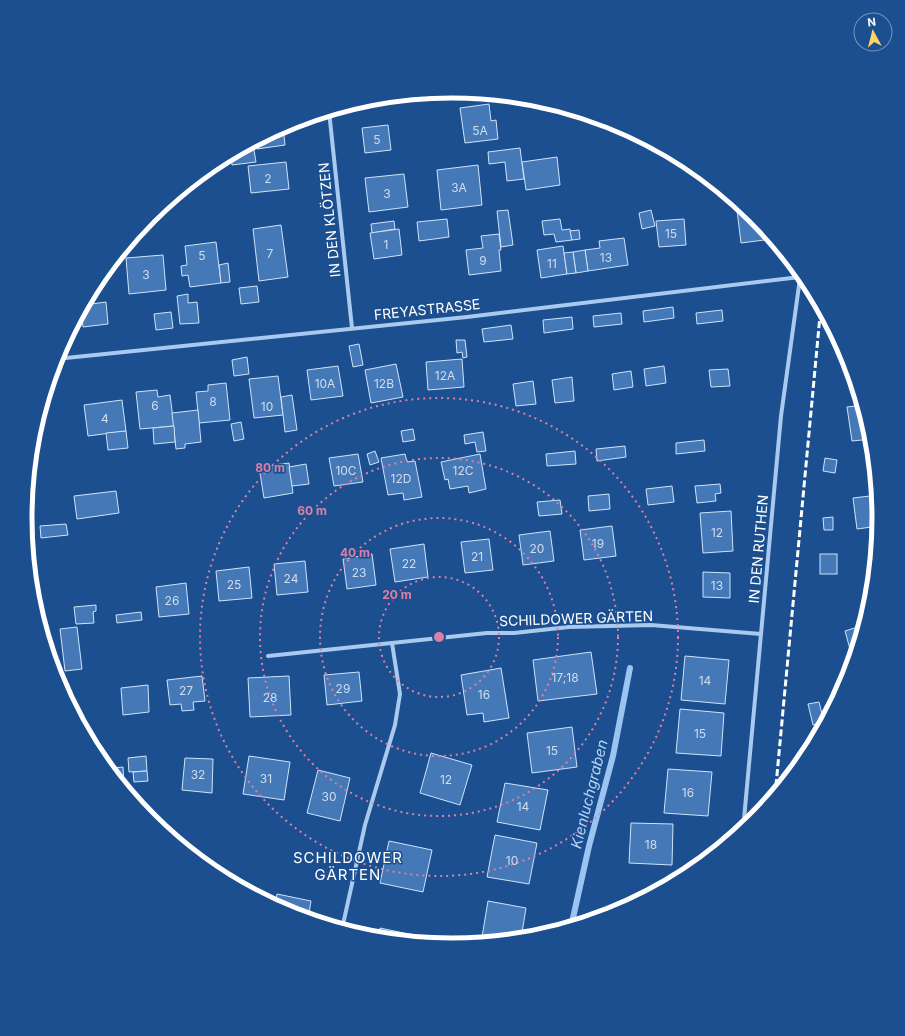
<svg xmlns="http://www.w3.org/2000/svg" width="905" height="1036" viewBox="0 0 905 1036" font-family="Inter,sans-serif">
  <style>
    .lines { fill: none; stroke-linecap: round; stroke-linejoin: round }
    .stream { stroke: #9cc4f0; stroke-width: 6 }
    .building { fill: #4478b7; stroke: #cfe3fa }
    .street { stroke: #a9c9ee; stroke-width: 4 }
    .rail { stroke: #fff; stroke-width: 3; stroke-dasharray: 7 3; stroke-linecap: butt }
    .ring { fill: none; stroke: #dd80a5; stroke-width: 2; stroke-dasharray: 2 4 }
    .labels { text-anchor: middle; dominant-baseline: central; stroke-width: 3; stroke-linejoin: round; paint-order: stroke }
    .number-label { font-size: 12px; fill: #d0dded }
    .street-label { font-size: 14px; fill: #fff; stroke: #1b4f8f }
    .water-label { font-size: 15px; font-style: italic; fill: #b5d3f5; stroke: #1b4f8f }
    .neighbourhood-label { font-size: 15px; letter-spacing: 1px; fill: #fff; stroke: #1b4f8f }
    .rim { fill: none; stroke: #fff; stroke-width: 5 }
    .centre { fill: #dd80a5; stroke: #1b4f8f; stroke-width: 2 }
    .ring-label { font-size: 12px; text-anchor: middle; font-weight: bold; fill: #dd80a5; stroke: #1b4f8f; stroke-width: 3; stroke-linejoin: round; paint-order: stroke }
  </style>
  <rect width="100%" height="100%" fill="#1b4f8f"/>
  <g class="lines">
    <polyline class="stream" points="571,927 589,846 613,756 630,668"/>
  </g>
  <g class="building">
    <polygon points="541,100 555,105 542,106"/>
    <polygon points="489,104 491,121 496,120 498,139 465,143 460,108"/>
    <polygon points="388,125 391,150 365,153 362,128"/>
    <polygon points="283,126 285,145 257,149 256,140"/>
    <polygon points="520,148 524,179 507,181 505,162 489,164 488,152"/>
    <polygon points="254,150 256,162 232,165 231,154"/>
    <polygon points="557,157 560,185 526,190 522,162"/>
    <polygon points="286,162 289,189 251,193 248,166"/>
    <polygon points="478,165 482,205 441,210 437,170"/>
    <polygon points="404,174 408,207 369,212 365,178"/>
    <polygon points="746,209 755,216 771,236 772,239 741,243 737,210"/>
    <polygon points="508,210 513,245 501,247 497,211"/>
    <polygon points="651,210 655,226 642,229 639,213"/>
    <polygon points="447,219 449,237 419,241 417,222"/>
    <polygon points="560,219 562,230 570,229 572,240 556,242 554,234 544,235 542,221"/>
    <polygon points="684,219 686,245 659,247 656,221"/>
    <polygon points="394,221 395,229 372,233 371,224"/>
    <polygon points="281,225 288,277 259,281 253,229"/>
    <polygon points="399,229 402,255 374,259 370,233"/>
    <polygon points="579,230 580,239 572,240 570,231"/>
    <polygon points="499,234 501,250 499,250 501,271 469,275 466,250 483,248 481,236"/>
    <polygon points="624,238 628,265 588,271 585,250 600,248 599,241"/>
    <polygon points="216,242 221,283 190,287 188,275 182,276 181,266 187,265 185,246"/>
    <polygon points="563,246 567,274 541,278 537,250"/>
    <polygon points="585,250 588,271 576,273 573,252"/>
    <polygon points="573,252 576,273 567,274 564,253"/>
    <polygon points="163,255 166,290 129,294 126,258"/>
    <polygon points="228,263 230,282 221,283 219,265"/>
    <polygon points="257,286 259,302 241,304 239,288"/>
    <polygon points="188,294 188,303 197,302 199,323 180,324 177,296"/>
    <polygon points="106,302 108,324 83,327 81,311 84,305"/>
    <polygon points="673,307 674,318 644,322 643,311"/>
    <polygon points="722,310 723,321 697,324 696,313"/>
    <polygon points="171,312 173,328 156,330 154,314"/>
    <polygon points="621,313 622,324 594,327 593,316"/>
    <polygon points="572,317 573,329 544,333 543,320"/>
    <polygon points="511,325 513,339 484,342 482,329"/>
    <polygon points="456,340 465,340 467,357 463,358 462,352 457,353"/>
    <polygon points="359,344 363,365 353,367 349,346"/>
    <polygon points="247,357 249,374 234,376 232,360"/>
    <polygon points="462,359 464,387 428,390 426,362"/>
    <polygon points="396,364 403,397 371,403 365,370"/>
    <polygon points="338,366 343,396 311,400 307,370"/>
    <polygon points="664,366 666,383 646,386 644,369"/>
    <polygon points="728,369 730,386 711,387 709,370"/>
    <polygon points="631,371 633,387 614,390 612,374"/>
    <polygon points="278,376 283,415 254,418 249,379"/>
    <polygon points="572,377 574,401 555,403 552,380"/>
    <polygon points="533,381 536,404 516,406 513,384"/>
    <polygon points="226,383 230,420 199,423 196,392 208,391 208,385"/>
    <polygon points="157,390 158,397 170,395 174,426 140,429 136,392"/>
    <polygon points="292,395 297,430 285,432 281,397"/>
    <polygon points="122,400 126,431 88,436 84,405"/>
    <polygon points="863,405 872,439 852,441 847,407"/>
    <polygon points="198,410 201,442 185,444 185,448 176,449 172,413"/>
    <polygon points="241,422 244,439 234,441 231,424"/>
    <polygon points="174,426 175,442 154,444 153,428"/>
    <polygon points="413,429 415,440 403,442 401,431"/>
    <polygon points="126,431 128,448 108,450 106,433"/>
    <polygon points="483,432 486,451 477,452 475,442 465,444 464,435"/>
    <polygon points="704,440 705,451 676,454 676,443"/>
    <polygon points="625,446 626,457 597,461 596,449"/>
    <polygon points="375,451 379,462 370,465 367,454"/>
    <polygon points="575,451 576,464 547,466 546,454"/>
    <polygon points="358,454 363,482 334,486 329,458"/>
    <polygon points="405,454 407,462 415,461 422,497 404,500 403,493 388,495 381,458"/>
    <polygon points="480,454 486,489 469,493 468,486 450,489 448,479 445,480 441,462"/>
    <polygon points="825,458 837,460 835,473 823,471"/>
    <polygon points="289,463 293,493 264,498 259,467"/>
    <polygon points="306,464 309,484 292,486 289,467"/>
    <polygon points="720,484 721,493 715,494 716,501 697,503 695,486"/>
    <polygon points="672,486 674,502 648,505 646,489"/>
    <polygon points="28,489 31,516 25,517"/>
    <polygon points="116,491 119,513 77,519 74,496"/>
    <polygon points="609,494 610,509 589,511 588,496"/>
    <polygon points="878,495 879,526 857,529 853,498"/>
    <polygon points="560,500 562,514 539,516 537,502"/>
    <polygon points="731,511 733,551 703,553 700,513"/>
    <polygon points="833,517 833,530 824,530 823,518"/>
    <polygon points="66,524 68,535 41,538 40,526"/>
    <polygon points="612,526 616,556 584,560 580,530"/>
    <polygon points="550,531 554,561 523,565 519,535"/>
    <polygon points="489,539 493,570 465,573 461,542"/>
    <polygon points="424,544 428,577 395,582 390,549"/>
    <polygon points="372,554 376,585 347,589 343,559"/>
    <rect x="820" y="554" width="17" height="20"/>
    <polygon points="305,561 308,592 277,595 274,564"/>
    <polygon points="249,567 252,598 219,601 216,571"/>
    <polygon points="703,572 730,573 730,598 703,597"/>
    <polygon points="186,583 189,614 159,617 156,587"/>
    <polygon points="96,605 96,611 93,612 94,623 76,624 74,607"/>
    <polygon points="141,612 142,620 117,623 116,615"/>
    <polygon points="864,625 854,660 853,660 845,631"/>
    <polygon points="77,627 82,669 65,671 60,629"/>
    <polygon points="591,652 597,694 538,701 533,660"/>
    <polygon points="685,656 729,660 725,704 681,700"/>
    <polygon points="501,668 509,718 484,722 483,713 467,715 461,675"/>
    <polygon points="359,672 362,701 327,705 324,675"/>
    <polygon points="202,676 205,701 193,702 194,710 182,711 181,704 170,705 167,680"/>
    <polygon points="289,676 291,715 250,717 248,678"/>
    <polygon points="148,685 149,712 123,715 121,688"/>
    <polygon points="819,702 824,722 813,725 808,704"/>
    <polygon points="680,709 724,713 721,756 676,753"/>
    <polygon points="572,727 577,767 532,773 527,733"/>
    <polygon points="431,753 472,765 460,805 420,793"/>
    <polygon points="146,756 147,771 129,772 128,758"/>
    <polygon points="249,756 290,762 284,800 243,794"/>
    <polygon points="185,758 213,759 212,793 182,790"/>
    <polygon points="123,767 124,785 121,785 115,778 114,768"/>
    <polygon points="668,769 712,772 708,816 664,813"/>
    <polygon points="318,770 350,778 340,821 307,813"/>
    <polygon points="147,771 148,781 134,782 133,772"/>
    <polygon points="505,783 548,790 540,830 497,822"/>
    <polygon points="631,823 673,824 672,865 629,863"/>
    <polygon points="495,835 537,843 529,884 487,877"/>
    <polygon points="389,841 432,850 423,892 380,883"/>
    <polygon points="277,894 311,901 308,919 289,913 275,906"/>
    <polygon points="488,901 526,908 521,939 481,943"/>
    <polygon points="380,928 423,937 422,942 379,938"/>
  </g>
  <g class="lines">
    <g class="street">
      <polyline points="329,111 352,328"/>
      <polyline points="56,359 467,317 800,277"/>
      <polyline points="268,656 487,633 514,633 569,627 651,625 761,634"/>
      <polyline points="743,830 781,416 801,271"/>
      <polyline points="342,929 365,825 395,725 400,694 392,643"/>
    </g>
    <polyline class="rail" points="775,796 821,305"/>
  </g>
  <g class="ring">
    <circle cx="439" cy="637" r="60"/>
    <circle cx="439" cy="637" r="119"/>
    <circle cx="439" cy="637" r="179"/>
    <circle cx="439" cy="637" r="239"/>
  </g>
  <g class="labels">
    <g class="number-label">
      <text x="480" y="130">5A</text>
      <text x="377" y="139">5</text>
      <text x="268" y="178">2</text>
      <text x="459" y="187">3A</text>
      <text x="387" y="193">3</text>
      <text x="671" y="233">15</text>
      <text x="386" y="244">1</text>
      <text x="270" y="253">7</text>
      <text x="202" y="255">5</text>
      <text x="606" y="257">13</text>
      <text x="483" y="260">9</text>
      <text x="552" y="263">11</text>
      <text x="146" y="274">3</text>
      <text x="445" y="375">12A</text>
      <text x="325" y="383">10A</text>
      <text x="384" y="383">12B</text>
      <text x="213" y="401">8</text>
      <text x="155" y="405">6</text>
      <text x="267" y="406">10</text>
      <text x="105" y="418">4</text>
      <text x="346" y="470">10C</text>
      <text x="463" y="470">12C</text>
      <text x="401" y="478">12D</text>
      <text x="717" y="532">12</text>
      <text x="598" y="543">19</text>
      <text x="537" y="548">20</text>
      <text x="477" y="556">21</text>
      <text x="409" y="563">22</text>
      <text x="359" y="572">23</text>
      <text x="291" y="578">24</text>
      <text x="234" y="584">25</text>
      <text x="717" y="585">13</text>
      <text x="172" y="600">26</text>
      <text x="565" y="677">17;18</text>
      <text x="705" y="680">14</text>
      <text x="343" y="688">29</text>
      <text x="186" y="690">27</text>
      <text x="484" y="694">16</text>
      <text x="270" y="697">28</text>
      <text x="700" y="733">15</text>
      <text x="552" y="750">15</text>
      <text x="198" y="774">32</text>
      <text x="266" y="778">31</text>
      <text x="446" y="779">12</text>
      <text x="688" y="792">16</text>
      <text x="329" y="796">30</text>
      <text x="523" y="806">14</text>
      <text x="651" y="844">18</text>
      <text x="512" y="860">10</text>
    </g>
    <g class="street-label">
      <text transform="translate(329 220) rotate(-96)">IN DEN KLÖTZEN</text>
      <text transform="translate(427 309) rotate(-6)">FREYASTRASSE</text>
      <text transform="translate(758 549) rotate(-85)">IN DEN RUTHEN</text>
      <text transform="translate(576 618) rotate(-2)">SCHILDOWER GÄRTEN</text>
    </g>
    <g class="water-label">
      <text transform="translate(589 794) rotate(-76)">Kienluchgraben</text>
    </g>
    <g class="neighbourhood-label">
      <text x="348" y="857">SCHILDOWER<tspan x="348" dy="17">GÄRTEN</tspan></text>
    </g>
  </g>
  <path d="M0 0H905V1036H0ZM32 518a420 420 0 1 1 840 0a420 420 0 1 1-840 0Z" fill="#1b4f8f" fill-rule="evenodd"/>
  <path class="rim" d="M32 518a420 420 0 1 1 840 0a420 420 0 1 1-840 0Z"/>
  <circle cx="439" cy="637" r="6" class="centre"/>
  <g class="ring-label">
    <text x="270" y="472">80 m</text>
    <text x="312" y="515">60 m</text>
    <text x="355" y="557">40 m</text>
    <text x="397" y="599">20 m</text>
  </g>
  <g transform="translate(873 32) rotate(353)"><circle r="19" fill="#1b4f8f" stroke="#7695bc"/>
  <path d="M0-3L7 15L0 10L-7 15Z" fill="#ffd166"/>
  <text y="-6" font-size="11" font-weight="bold" text-anchor="middle" fill="#ffffff">N</text>
  </g>
</svg>
